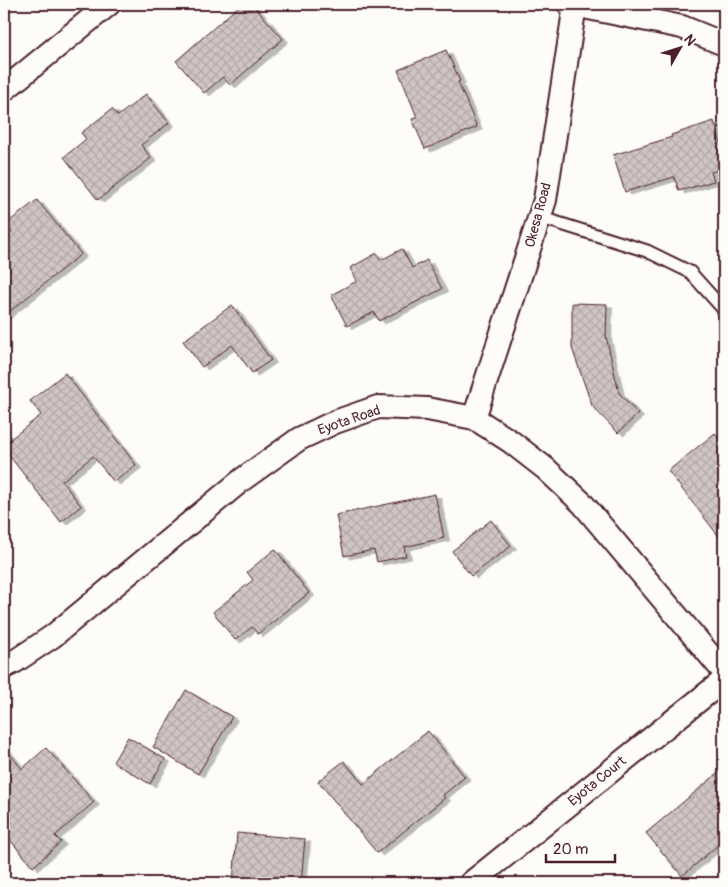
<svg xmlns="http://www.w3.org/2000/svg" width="728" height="887" viewBox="0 0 728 887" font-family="Pangolin,sans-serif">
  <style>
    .building { fill: url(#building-cross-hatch); stroke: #4a1f2b; filter: url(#shadow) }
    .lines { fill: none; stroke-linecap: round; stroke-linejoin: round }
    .service-casing { stroke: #4a1f2b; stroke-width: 15 }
    .minor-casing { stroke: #4a1f2b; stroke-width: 26 }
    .service { stroke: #fdfcf7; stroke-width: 11 }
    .minor { stroke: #fdfcf7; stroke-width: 22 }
    .labels { text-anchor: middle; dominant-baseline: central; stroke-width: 4.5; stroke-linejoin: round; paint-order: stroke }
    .street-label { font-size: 14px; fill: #4a1f2b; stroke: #fdfcf7 }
  </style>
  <defs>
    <pattern id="building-cross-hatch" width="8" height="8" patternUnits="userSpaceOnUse" patternTransform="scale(1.25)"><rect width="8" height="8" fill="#d0c5c4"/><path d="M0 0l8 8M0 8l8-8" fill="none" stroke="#b4a9a9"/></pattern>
    <filter id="shadow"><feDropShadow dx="5.5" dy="3" stdDeviation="0" flood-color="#0004"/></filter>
  </defs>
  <rect width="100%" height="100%" fill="#fdfcf7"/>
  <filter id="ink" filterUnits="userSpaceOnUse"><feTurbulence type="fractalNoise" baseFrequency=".02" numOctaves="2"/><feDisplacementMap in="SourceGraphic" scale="10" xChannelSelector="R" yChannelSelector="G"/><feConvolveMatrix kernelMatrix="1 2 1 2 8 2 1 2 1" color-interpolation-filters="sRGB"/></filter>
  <g filter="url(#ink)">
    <g class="building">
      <polygon points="241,4 252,4 283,39 230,85 223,77 204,93 176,61"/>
      <polygon points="446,50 460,81 458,82 477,127 425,149 412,119 417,117 398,70"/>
      <polygon points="146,94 169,123 141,145 151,158 98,200 64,157 86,139 81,133 112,109 118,116"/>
      <polygon points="714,121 724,154 724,168 711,172 714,181 679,191 674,177 625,192 613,155 672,137 671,135"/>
      <polygon points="37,200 81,254 4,316 4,238 12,232 6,224"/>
      <polygon points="402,249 412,268 427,260 442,289 379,321 374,312 347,326 331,295 357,281 350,268 377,253 381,260"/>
      <polygon points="572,303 607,304 606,336 619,393 638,414 618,433 592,406 572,348"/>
      <polygon points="232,305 271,360 252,373 232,345 202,367 183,341"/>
      <polygon points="65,373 136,465 114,482 93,456 62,481 81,506 61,522 4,449 4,444 41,415 30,401"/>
      <polygon points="715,433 724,444 724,543 668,471"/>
      <polygon points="435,494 444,538 404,547 406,556 377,562 374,550 344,556 336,515"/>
      <polygon points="491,520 511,546 471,576 452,551"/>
      <polygon points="275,549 309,593 258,634 252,627 235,640 213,612 253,580 247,572"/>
      <polygon points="186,690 232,717 198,774 153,747"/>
      <polygon points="428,731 465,777 443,795 445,798 377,853 318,781 344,761 363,784"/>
      <polygon points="128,737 165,759 150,784 113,762"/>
      <polygon points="4,747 22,769 46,748 94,802 55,836 61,842 33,867 4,833"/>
      <polygon points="724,768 724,840 682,876 646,833"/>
      <polygon points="237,833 305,839 301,883 233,883"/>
    </g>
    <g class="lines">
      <defs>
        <polyline id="service" points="539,217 647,251 690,272 724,310"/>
        <g id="minor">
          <polyline points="569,4 682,27 724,44"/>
          <polyline points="4,90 109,4"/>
          <polyline points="474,418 545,200 575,5"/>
          <polyline points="4,667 14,662 53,636 243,479 299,439 335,422 378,407 427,409 474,418 510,441 546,469 582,503 724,672"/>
          <polyline points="471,883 724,680"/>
        </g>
      </defs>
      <use href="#service" class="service-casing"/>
      <use href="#minor" class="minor-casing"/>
      <use href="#service" class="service"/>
      <use href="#minor" class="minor"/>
    </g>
  </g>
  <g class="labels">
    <g class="street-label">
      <text transform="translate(538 215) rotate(-75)">Okesa Road</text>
      <text transform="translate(349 420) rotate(-19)">Eyota Road</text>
      <text transform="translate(597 781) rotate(-39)">Eyota Court</text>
    </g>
  </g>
  <rect width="728" height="887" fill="none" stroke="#fdfcf7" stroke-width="20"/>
  <rect x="10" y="10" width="708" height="867" fill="none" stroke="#4a1f2b" stroke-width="2" filter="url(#ink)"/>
  <g transform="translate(680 48) rotate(51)" stroke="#fdfcf7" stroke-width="4" paint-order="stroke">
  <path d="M0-4L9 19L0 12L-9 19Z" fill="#4a1f2b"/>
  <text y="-8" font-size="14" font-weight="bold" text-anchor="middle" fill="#4a1f2b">N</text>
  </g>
  <path d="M546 854v8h69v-8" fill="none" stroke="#4a1f2b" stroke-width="2.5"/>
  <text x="553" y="854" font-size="15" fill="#4a1f2b" stroke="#fdfcf7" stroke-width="4" paint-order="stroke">20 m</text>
</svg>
